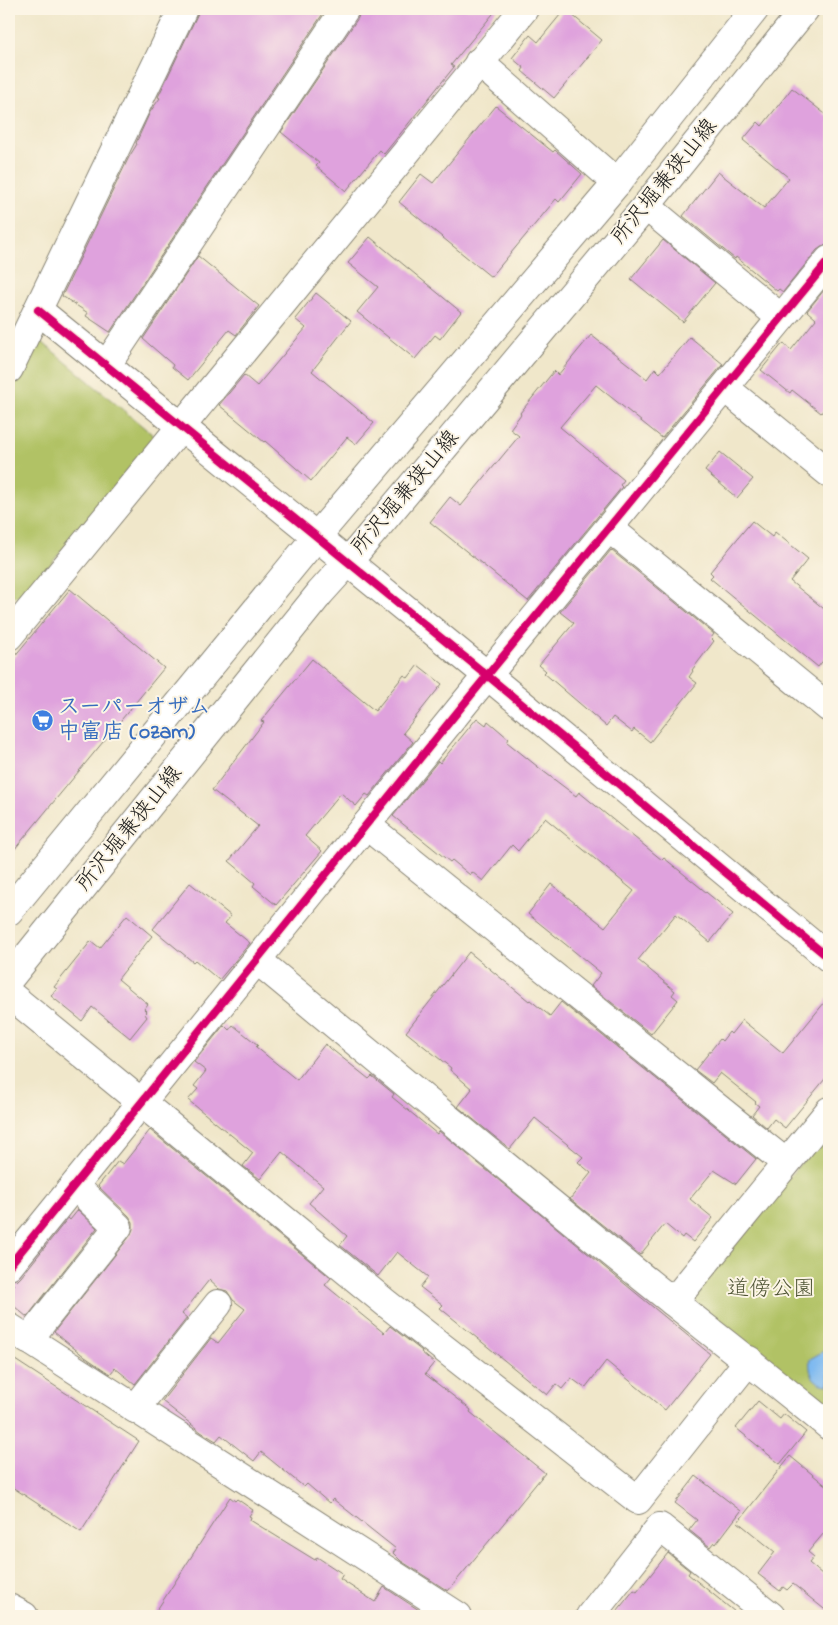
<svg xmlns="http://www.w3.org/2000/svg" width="838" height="1625" viewBox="0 0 838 1625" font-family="'Indie Flower','Klee One',sans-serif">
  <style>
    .green { fill: #b1c265; stroke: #666f40 }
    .water { fill: #7eb9f0; stroke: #4d6a86 }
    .building { fill: #dfa2dd }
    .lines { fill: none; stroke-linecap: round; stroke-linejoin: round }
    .minor-casing { stroke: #868273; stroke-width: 30 }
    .major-casing { stroke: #868273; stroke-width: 30 }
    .minor { stroke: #fff; stroke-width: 28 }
    .major { stroke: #fff; stroke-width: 28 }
    .cycleway-casing { stroke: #fcf5e5; stroke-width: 11 }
    .cycleway { stroke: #d6006c; stroke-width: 8 }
    .labels { text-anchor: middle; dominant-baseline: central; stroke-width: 4; stroke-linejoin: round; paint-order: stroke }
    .street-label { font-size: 22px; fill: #1c1c1c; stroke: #fcf5e5 }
    .shop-label { font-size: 22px; font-weight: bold; fill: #366cbe; stroke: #fcf5e5; text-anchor: start }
    .park-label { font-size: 22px; fill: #505636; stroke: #fcf5e5 }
  </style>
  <rect width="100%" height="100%" fill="#fcf5e5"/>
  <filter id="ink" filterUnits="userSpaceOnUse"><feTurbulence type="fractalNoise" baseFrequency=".02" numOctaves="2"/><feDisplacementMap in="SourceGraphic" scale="10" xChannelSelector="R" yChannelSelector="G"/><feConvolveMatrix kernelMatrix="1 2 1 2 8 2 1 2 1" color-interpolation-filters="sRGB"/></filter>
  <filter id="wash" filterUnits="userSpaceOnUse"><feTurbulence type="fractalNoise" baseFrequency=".0096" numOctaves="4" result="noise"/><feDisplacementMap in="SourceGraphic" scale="20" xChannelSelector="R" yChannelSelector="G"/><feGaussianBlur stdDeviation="1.12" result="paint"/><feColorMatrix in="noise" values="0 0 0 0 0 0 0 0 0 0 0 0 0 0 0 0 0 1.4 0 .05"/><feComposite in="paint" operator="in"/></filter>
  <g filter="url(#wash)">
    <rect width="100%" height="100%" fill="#f0e7ca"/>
    <g class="green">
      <polygon points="42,342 153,435 153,441 25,595 14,597 9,592 9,395 30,344"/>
      <polygon points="829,1129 829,1412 697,1304 693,1293"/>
    </g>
    <path class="water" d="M829 1348V1385C814 1385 808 1373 810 1359Z"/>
    <g id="blocks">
      <g class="building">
        <polygon points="200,9 326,9 110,332 86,316 88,313 62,296 129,157 137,144 136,143 150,112 160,98 158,97"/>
        <polygon points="360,9 497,9 451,65 454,67 384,154 380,150 346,191 316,166 319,163 281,132 358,18"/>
        <polygon points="565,9 602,40 554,98 522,71 524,68 512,58 530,35 538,42"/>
        <polygon points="792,88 829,117 829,245 823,246 817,250 783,292 779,289 777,291 736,257 735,259 683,216 718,172 764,208 789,178 743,140 758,122 762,126"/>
        <polygon points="496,106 553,152 555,150 582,174 559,202 556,199 491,277 399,202 421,174 433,183"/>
        <polygon points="370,237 461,312 440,339 435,335 415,359 357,312 378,287 348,263"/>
        <polygon points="663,240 715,283 683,322 631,279"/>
        <polygon points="198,256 259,306 236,335 229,330 188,380 172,367 173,365 143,339"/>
        <polygon points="829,284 829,403 821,413 792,390 790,393 761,370 783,343 791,350 816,319 807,311"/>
        <polygon points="316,293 351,321 312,371 374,423 356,444 347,437 311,481 265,441 264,442 219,405 244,375 257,386 306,328 295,319"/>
        <polygon points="591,335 647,379 655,368 660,373 690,337 723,364 662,438 596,385 560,427 624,480 620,485 622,487 528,601 430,522 450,497 461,506 519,436 510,429 521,414 520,413 554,371 558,375"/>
        <polygon points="720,452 753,479 737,498 705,471"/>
        <polygon points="752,521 772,537 775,532 808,559 790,581 829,613 829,653 818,667 710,578 713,575 710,572"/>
        <polygon points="611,550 714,634 711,638 714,641 692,670 693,671 689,677 697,683 650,742 634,729 632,732 613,717 606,726 544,673 546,671 539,665 574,623 560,612"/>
        <polygon points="70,589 164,668 9,856 9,663"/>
        <polygon points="312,659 375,711 404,675 408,678 418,665 442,684 403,733 413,742 369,796 366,794 356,806 341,793 305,836 322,851 276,905 253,886 255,883 229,861 258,826 212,790 264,722 261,721"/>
        <polygon points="477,718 486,725 488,721 509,739 507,742 543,771 576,796 579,792 662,860 664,858 733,914 710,942 676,914 638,960 675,991 672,995 678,1000 651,1034 591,986 601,973 528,914 551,884 605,927 634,891 545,818 518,851 512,845 483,881 472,872 470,875 452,860 450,862 393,816 438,761 440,763"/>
        <polygon points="190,883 231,916 225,923 250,943 219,980 195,960 193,962 153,929"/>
        <polygon points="127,915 152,936 118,979 148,1004 144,1009 147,1012 145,1014 147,1017 130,1038 92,1007 82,1021 51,996 57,989 54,987 91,941 100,948"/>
        <polygon points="469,952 529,1001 530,1000 550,1016 561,1002 756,1159 736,1184 714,1170 690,1199 713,1218 693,1242 684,1235 682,1238 665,1224 640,1255 570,1199 591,1173 578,1162 583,1157 535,1118 510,1149 458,1107 472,1089 450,1070 451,1068 406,1032"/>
        <polygon points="829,997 829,1074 785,1128 774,1119 767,1128 752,1115 759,1106 755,1103 756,1102 720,1073 712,1083 695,1070 720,1039 722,1041 729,1032 731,1034 742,1020 783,1053"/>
        <polygon points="224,1025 229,1030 233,1025 258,1045 256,1047 297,1080 325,1044 369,1079 372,1076 394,1094 392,1097 437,1134 439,1131 710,1354 665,1410 606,1361 585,1388 571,1378 562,1389 556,1384 547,1395 440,1308 443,1305 420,1287 428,1277 397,1252 378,1276 340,1245 347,1236 309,1203 323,1186 282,1152 260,1179 243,1166 253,1153 188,1100 198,1089 194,1086 206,1071 194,1062"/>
        <polygon points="150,1130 331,1278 325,1285 384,1333 390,1326 422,1351 421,1352 434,1363 425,1374 471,1410 470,1412 545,1473 448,1591 401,1561 393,1553 396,1549 333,1499 329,1503 307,1484 304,1487 261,1452 254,1461 221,1435 216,1441 201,1432 162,1401 211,1338 218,1343 245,1309 233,1300 227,1291 219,1289 209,1280 182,1314 187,1318 135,1384 115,1368 110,1374 85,1357 54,1332 130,1236 133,1229 133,1222 129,1216 98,1186 118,1161 123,1164"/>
        <polygon points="78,1210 97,1228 27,1317 9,1302 9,1289 21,1277 68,1218 70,1220"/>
        <polygon points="9,1356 139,1441 81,1532 9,1485"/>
        <polygon points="758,1401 780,1419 784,1414 806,1432 780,1464 736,1428"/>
        <polygon points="790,1456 829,1488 829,1527 808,1552 814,1557 809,1563 829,1580 829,1613 793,1584 787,1590 783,1587 780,1591 758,1574 775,1552 738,1522"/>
        <polygon points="696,1476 741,1511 716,1544 714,1542 710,1547 689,1530 697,1520 675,1503"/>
        <polygon points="230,1497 235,1501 237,1499 253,1510 249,1516 251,1517 250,1520 315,1560 317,1557 343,1574 340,1579 375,1602 384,1587 428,1616 153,1616"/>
        <polygon points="668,1553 690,1571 688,1574 740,1616 613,1616 634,1590 637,1592"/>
      </g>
    </g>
  </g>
  <g filter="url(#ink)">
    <use href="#blocks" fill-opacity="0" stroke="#868273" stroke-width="1"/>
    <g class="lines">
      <defs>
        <g id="minor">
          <polyline points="479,62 617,183"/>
          <polyline points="646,206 781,318"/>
          <polyline points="38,310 488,676 829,958"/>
          <polyline points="106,366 345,9"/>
          <polyline points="9,369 183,9"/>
          <polyline points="725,388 829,473"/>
          <polyline points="609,528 829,708"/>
          <polyline points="9,636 524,9"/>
          <polyline points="366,825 786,1163"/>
          <path d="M257 960C395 1074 532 1190 672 1301 724 1343 777 1383 829 1426"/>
          <polyline points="9,994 387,1304 638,1500 749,1360"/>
          <polyline points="9,1266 472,694 829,260"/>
          <polyline points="673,1302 829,1111"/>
          <polyline points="9,1327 458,1616"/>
          <polyline points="28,1340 118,1227 75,1186"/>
          <polyline points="135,1409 218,1304"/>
          <polyline points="9,1608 24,1616"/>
          <polyline points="590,1616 660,1527 771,1616"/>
        </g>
        <g id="major">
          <polyline points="9,911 317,536 617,183 755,9"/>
          <polyline points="9,979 320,593 348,562 646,206 805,9"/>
        </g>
      </defs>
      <use href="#minor" class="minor-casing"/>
      <use href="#major" class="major-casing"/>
      <use href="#minor" class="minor"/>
      <use href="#major" class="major"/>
      <defs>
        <g id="cycleway">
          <polyline points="38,310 488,676 829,958"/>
          <polyline points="9,1266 472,694 829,260"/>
        </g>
      </defs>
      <use href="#cycleway" class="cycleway-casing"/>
      <use href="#cycleway" class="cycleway"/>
    </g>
  </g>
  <defs>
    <symbol id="supermarket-disc" viewBox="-11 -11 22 22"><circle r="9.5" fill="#3f7fe0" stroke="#fcf5e5"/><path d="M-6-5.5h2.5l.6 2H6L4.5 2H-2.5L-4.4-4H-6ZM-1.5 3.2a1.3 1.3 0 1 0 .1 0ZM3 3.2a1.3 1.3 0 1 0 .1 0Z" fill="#fff"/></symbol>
  </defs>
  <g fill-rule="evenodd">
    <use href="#supermarket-disc" x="30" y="708" width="25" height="25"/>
  </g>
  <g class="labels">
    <g class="street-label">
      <text transform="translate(665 182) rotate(-51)">所沢堀兼狭山線</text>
      <text transform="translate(406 493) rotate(-50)">所沢堀兼狭山線</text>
      <text transform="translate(130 829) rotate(-51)">所沢堀兼狭山線</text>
    </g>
    <g class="shop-label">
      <text x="58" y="708">スーパーオザム<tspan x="58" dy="25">中富店 (ozam)</tspan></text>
    </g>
    <g class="park-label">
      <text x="771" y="1290">道傍公園</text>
    </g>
  </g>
  <rect width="838" height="1625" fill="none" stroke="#fcf5e5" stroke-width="30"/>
</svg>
